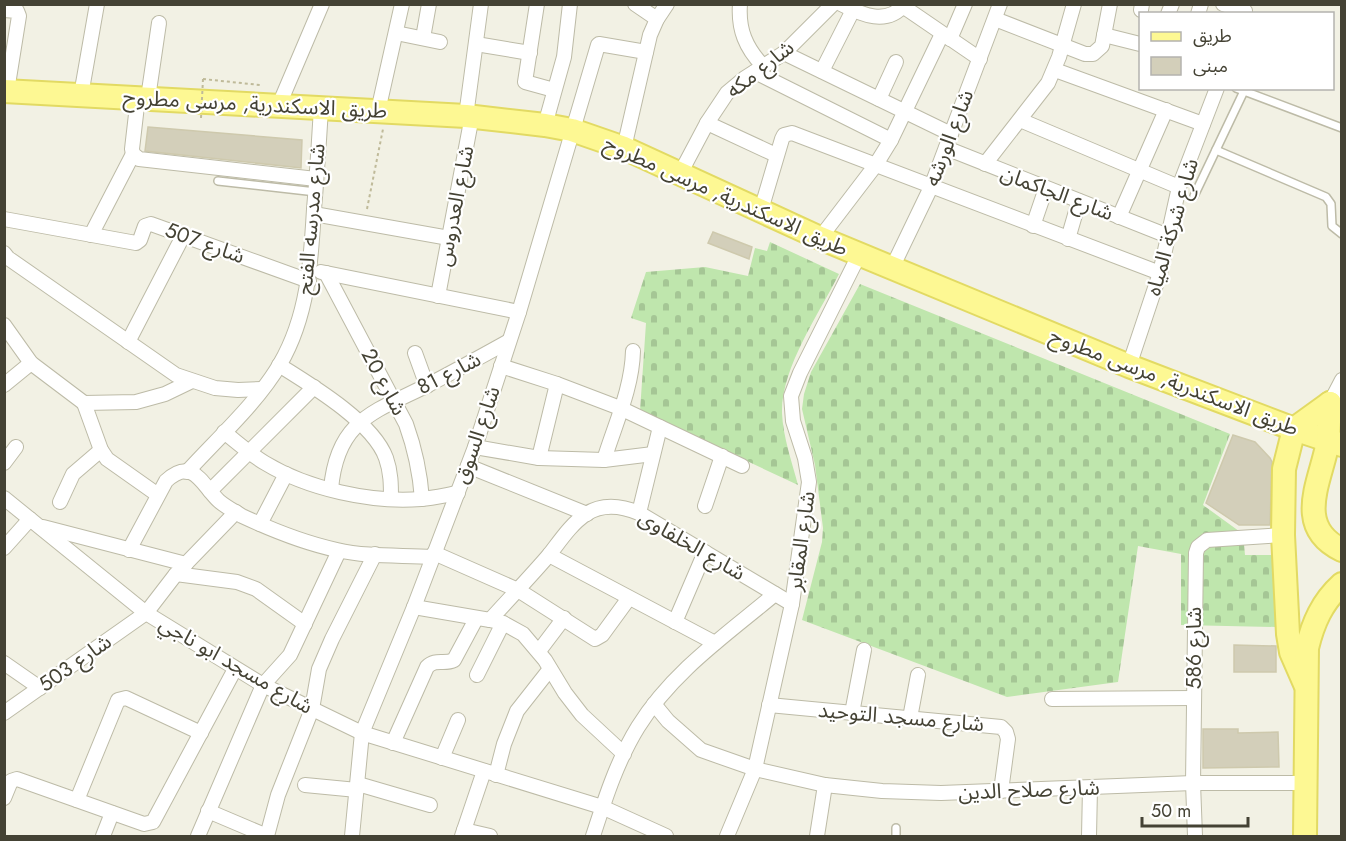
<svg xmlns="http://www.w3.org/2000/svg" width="1346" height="841" viewBox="0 0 1346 841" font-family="Jost,'Noto Sans Arabic',sans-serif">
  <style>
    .cemetery { fill: url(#cemetery-stones) }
    .building { fill: #d3cfba; stroke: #cec9ad; stroke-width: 1.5 }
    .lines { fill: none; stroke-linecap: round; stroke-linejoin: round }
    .lane-casing { stroke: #bdbba7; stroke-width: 10 }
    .street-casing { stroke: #bdbba7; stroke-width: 16 }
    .primary-casing { stroke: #e2da63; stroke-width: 26 }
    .path { stroke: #bfba99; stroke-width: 2; stroke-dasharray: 3 3; stroke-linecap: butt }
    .lane { stroke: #fff; stroke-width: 7 }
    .street { stroke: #fff; stroke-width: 14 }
    .primary { stroke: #fdf893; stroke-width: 22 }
    .path-bridge { stroke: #bfba99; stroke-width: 2; stroke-dasharray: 3 3; stroke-linecap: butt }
    .labels { text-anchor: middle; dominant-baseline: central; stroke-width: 4.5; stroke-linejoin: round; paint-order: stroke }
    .street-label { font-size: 21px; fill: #444234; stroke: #fff }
  </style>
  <defs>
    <pattern id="cemetery-stones" width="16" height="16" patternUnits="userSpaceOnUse" patternTransform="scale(1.5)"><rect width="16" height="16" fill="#bfe6ad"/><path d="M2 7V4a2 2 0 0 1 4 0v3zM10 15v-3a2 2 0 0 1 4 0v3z" fill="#a5c695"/></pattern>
  </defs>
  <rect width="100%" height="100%" fill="#f2f1e4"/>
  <g class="cemetery">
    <path d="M770 242 839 274C819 314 781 368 782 413 783 437 792 462 798 485L640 411 646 323 631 318 646 272 705 267 748 276 755 248 767 251Z"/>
    <polygon points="860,284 1230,434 1203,505 1243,534 1245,555 1273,555 1276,627 1181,625 1181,554 1138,546 1118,682 1007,697 802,620 822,542 823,528 815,465 802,409 804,394 811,372"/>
  </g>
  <g class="building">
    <polygon points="148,127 302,140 301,168 145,151"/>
    <polygon points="713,232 752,247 749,259 708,243"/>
    <polygon points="1233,435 1255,442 1270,458 1272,462 1270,525 1239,525 1206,503"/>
    <polygon points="1234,645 1276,646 1276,672 1234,672"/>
    <polygon points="1203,729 1238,729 1238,733 1278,732 1279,767 1203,768"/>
  </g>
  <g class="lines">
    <defs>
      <g id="lane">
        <polyline points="1236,88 1342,128"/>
        <polyline points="1216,150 1326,197 1331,204 1332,226 1342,234"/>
        <polyline points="218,181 316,192"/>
        <polyline points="1194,196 1244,91"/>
        <polyline points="896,836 896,828"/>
      </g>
      <g id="street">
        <polyline points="537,4 525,82 554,90"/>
        <polyline points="635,4 657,19"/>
        <path d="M740 4C738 30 746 48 763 66"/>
        <path d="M841 4C862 15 887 26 905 4"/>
        <polyline points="1223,4 1245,11"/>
        <polyline points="904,7 980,59"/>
        <polyline points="4,10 17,11 19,16 7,91"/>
        <polyline points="1141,10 1142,4"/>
        <polyline points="1168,14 1172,4"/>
        <polyline points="1198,14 1201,4"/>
        <polyline points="995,19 1085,54 1093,54 1102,46 1110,4"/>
        <polyline points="396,33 440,42"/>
        <polyline points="1104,35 1140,44"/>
        <polyline points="423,38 429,4"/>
        <polyline points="950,39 965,4"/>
        <polyline points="476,44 530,53"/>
        <polyline points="784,53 951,134"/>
        <polyline points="1055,70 1203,124"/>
        <polyline points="822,71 853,10"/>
        <polyline points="755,72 891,140"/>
        <polyline points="81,95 97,4"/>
        <polyline points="138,97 132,149 133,154 139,159 316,179"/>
        <polyline points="148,98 159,23"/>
        <polyline points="879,99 896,62"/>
        <polyline points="279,105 322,4"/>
        <polyline points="378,111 402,4"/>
        <polyline points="466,116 481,4"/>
        <polyline points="1020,120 1179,187"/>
        <polyline points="707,123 776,155"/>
        <polyline points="545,125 564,57 570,4"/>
        <polyline points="624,148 650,35 657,19 667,4"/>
        <polyline points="946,148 1168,236"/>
        <polyline points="985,164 1048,83 1059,57 1074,4"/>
        <polyline points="681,172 707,123 727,93 745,78 784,53 833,4"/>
        <polyline points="761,210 782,139 784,135 792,133 1160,273"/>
        <polyline points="314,214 449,238"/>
        <polyline points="1119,217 1166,110"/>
        <polyline points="4,219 136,243 140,240 145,226 151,224 309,281"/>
        <polyline points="1033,226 1046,188"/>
        <polyline points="91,235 133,154"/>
        <polyline points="820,238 875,166 891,140 942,34"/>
        <polyline points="1068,239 1079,201"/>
        <polyline points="4,253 8,258 176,375 215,388 238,390 262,389"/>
        <polyline points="892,268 931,187 1000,4"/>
        <polyline points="321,272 519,312"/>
        <path d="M326 273 406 424C415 449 420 472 422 499"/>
        <polyline points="438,296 472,116"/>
        <polyline points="4,325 31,363 84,403 136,402 165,394 192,381"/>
        <polyline points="128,342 183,236"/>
        <polyline points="415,353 427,386"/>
        <path d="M279 365C311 385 373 422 386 458 391 472 391 485 391 499"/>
        <polyline points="501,366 557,384 620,408 742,466"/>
        <polyline points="1129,366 1160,273 1179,187 1217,88"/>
        <polyline points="4,385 31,363"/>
        <polyline points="84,403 101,450 107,459 158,495"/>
        <polyline points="1330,403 1342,380"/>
        <path d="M224 432C238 443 250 454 265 463 308 489 371 503 421 499 433 498 446 495 458 493"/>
        <polyline points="475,447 539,458 604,460 653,454"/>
        <polyline points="539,458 557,384"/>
        <path d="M604 460C615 424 632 389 633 351"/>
        <polyline points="4,463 16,447"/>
        <polyline points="468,466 587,514"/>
        <path d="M187 472C217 439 258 402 280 364 308 316 311 262 314 209 317 175 319 141 321 108"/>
        <path d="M331 489C337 420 374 412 428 385 455 371 482 356 509 341"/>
        <polyline points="210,491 314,387"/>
        <polyline points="4,498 146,613 263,685 362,733 602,807 666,836"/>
        <polyline points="60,502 73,474 101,450"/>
        <polyline points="705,506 722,456"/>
        <polyline points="639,513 660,427"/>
        <polyline points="260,524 286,474"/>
        <polyline points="43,527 186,564"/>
        <polyline points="4,548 30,519"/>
        <path d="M129 550 166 481C193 456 202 485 219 501 226 507 234 511 242 516 272 530 304 543 337 550 367 557 401 555 432 557"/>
        <polyline points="434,553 518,590 595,639 602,635 629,598"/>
        <polyline points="549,555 715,643"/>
        <polyline points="176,574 237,582 256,589 305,624"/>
        <polyline points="414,607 490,620 503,623 523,634 545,660 565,693 582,715 624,754"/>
        <path d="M490 620C510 598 530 577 549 555 560 541 571 524 586 514 603 503 622 506 639 513L792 604"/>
        <polyline points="675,622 705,552"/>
        <polyline points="539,651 564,618"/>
        <polyline points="4,663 40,688"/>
        <polyline points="477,675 503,623"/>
        <polyline points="1052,699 1194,698"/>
        <polyline points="654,704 668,721 701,750 755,769 825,785 882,791 941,793 1193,783 1305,783"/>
        <polyline points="769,705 1001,727 1006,732 1008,739 1001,791"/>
        <polyline points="4,713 146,613 176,574 236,512"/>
        <polyline points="852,713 864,650"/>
        <polyline points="910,718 918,675"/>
        <path d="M393 743 427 667C436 658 444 665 454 660L476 619"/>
        <polyline points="442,758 458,720"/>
        <polyline points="496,775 504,744 517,711 550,669"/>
        <polyline points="358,784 430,805"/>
        <polyline points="305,785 357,790"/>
        <polyline points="4,798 11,781 17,779 144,824 153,822 235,669"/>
        <polyline points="77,800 118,700 126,698 201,733"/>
        <polyline points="208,811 267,836"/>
        <polyline points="464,830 490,836"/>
        <polyline points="103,836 112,813"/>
        <polyline points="198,836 263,685 290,655 339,551"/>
        <polyline points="267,836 278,795 312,709 319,669 332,639 375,554"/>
        <polyline points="352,836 362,733 414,607 475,447 519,312 598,45 599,44 646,52"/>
        <polyline points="462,836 484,771"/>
        <path d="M593 836C605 799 617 761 638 727 672 672 726 635 775 594"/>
        <polyline points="727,836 755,769 792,604 809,482 805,458 793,421 791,396 800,373 859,255"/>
        <polyline points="817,836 825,785"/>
        <polyline points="1089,836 1090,788"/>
        <polyline points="1195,836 1193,783 1196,553 1198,547 1207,540 1283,535"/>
      </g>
      <g id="primary">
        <polyline points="4,91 466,116 545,125 572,130 624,148 820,238 1129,366 1294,429 1342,445"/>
        <path d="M1330 403C1329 415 1329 428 1328 441 1322 479 1292 526 1342 550"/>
        <polyline points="1305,684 1291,652 1288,634 1283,535 1284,469 1294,429 1330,403"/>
        <path d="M1305 836 1307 648C1313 623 1322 602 1342 584"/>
      </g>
    </defs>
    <use href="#lane" class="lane-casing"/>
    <use href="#street" class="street-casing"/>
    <use href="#primary" class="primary-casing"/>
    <g class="path">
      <polyline points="203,79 260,85"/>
      <polyline points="367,209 383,129"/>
    </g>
    <use href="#lane" class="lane"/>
    <use href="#street" class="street"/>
    <use href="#primary" class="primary"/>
    <polyline class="path-bridge" points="201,118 203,79"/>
  </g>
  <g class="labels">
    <g class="street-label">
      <text transform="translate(760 69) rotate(-38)">شارع مكه</text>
      <text transform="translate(255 104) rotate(3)">طريق الاسكندرية, مرسى مطروح</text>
      <text transform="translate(949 138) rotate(-69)">شارع الورشه</text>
      <text transform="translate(1057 193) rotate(21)">شارع الجاكمان</text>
      <text transform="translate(726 196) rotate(24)">طريق الاسكندرية, مرسى مطروح</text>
      <text transform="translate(455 206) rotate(-79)">شارع العدروس</text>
      <text transform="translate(311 219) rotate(-85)">شارع مدرسه الفتح</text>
      <text transform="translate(1172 227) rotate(-74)">شارع شركة المياه</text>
      <text transform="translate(205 243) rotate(20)">شارع 507</text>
      <text transform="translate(449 373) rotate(-27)">شارع 81</text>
      <text transform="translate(384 382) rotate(62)">شارع 20</text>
      <text transform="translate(1174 382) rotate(21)">طريق الاسكندرية, مرسى مطروح</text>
      <text transform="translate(477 435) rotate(-71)">شارع السوق</text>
      <text transform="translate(801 541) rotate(-82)">شارع المقابر</text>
      <text transform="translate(692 545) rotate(30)">شارع الخلفاوى</text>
      <text transform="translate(1194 648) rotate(-90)">شارع 586</text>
      <text transform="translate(75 663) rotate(-35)">شارع 503</text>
      <text transform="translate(236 665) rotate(30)">شارع مسجد ابو ناجي</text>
      <text transform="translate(901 717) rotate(5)">شارع مسجد التوحيد</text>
      <text transform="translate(1029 790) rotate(-2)">شارع صلاح الدين</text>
    </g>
  </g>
  <rect width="1346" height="841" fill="none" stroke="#444234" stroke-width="12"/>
  <rect x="1139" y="12" width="195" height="78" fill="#ffffff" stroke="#b4b3ae" stroke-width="1.5"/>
  <rect x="1151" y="32" width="30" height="9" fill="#fdf893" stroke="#b4b3ae" stroke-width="1.5"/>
  <text x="1193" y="42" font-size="18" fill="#444234">طريق</text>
  <rect x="1151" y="57" width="30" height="18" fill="#d3cfba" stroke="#b4b3ae" stroke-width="1.5"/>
  <text x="1193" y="72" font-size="18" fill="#444234">مبنى</text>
  <path d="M1142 817v9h106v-9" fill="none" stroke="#444234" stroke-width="3"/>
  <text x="1151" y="817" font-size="18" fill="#444234" stroke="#ffffff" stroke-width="4.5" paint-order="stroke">50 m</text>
</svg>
